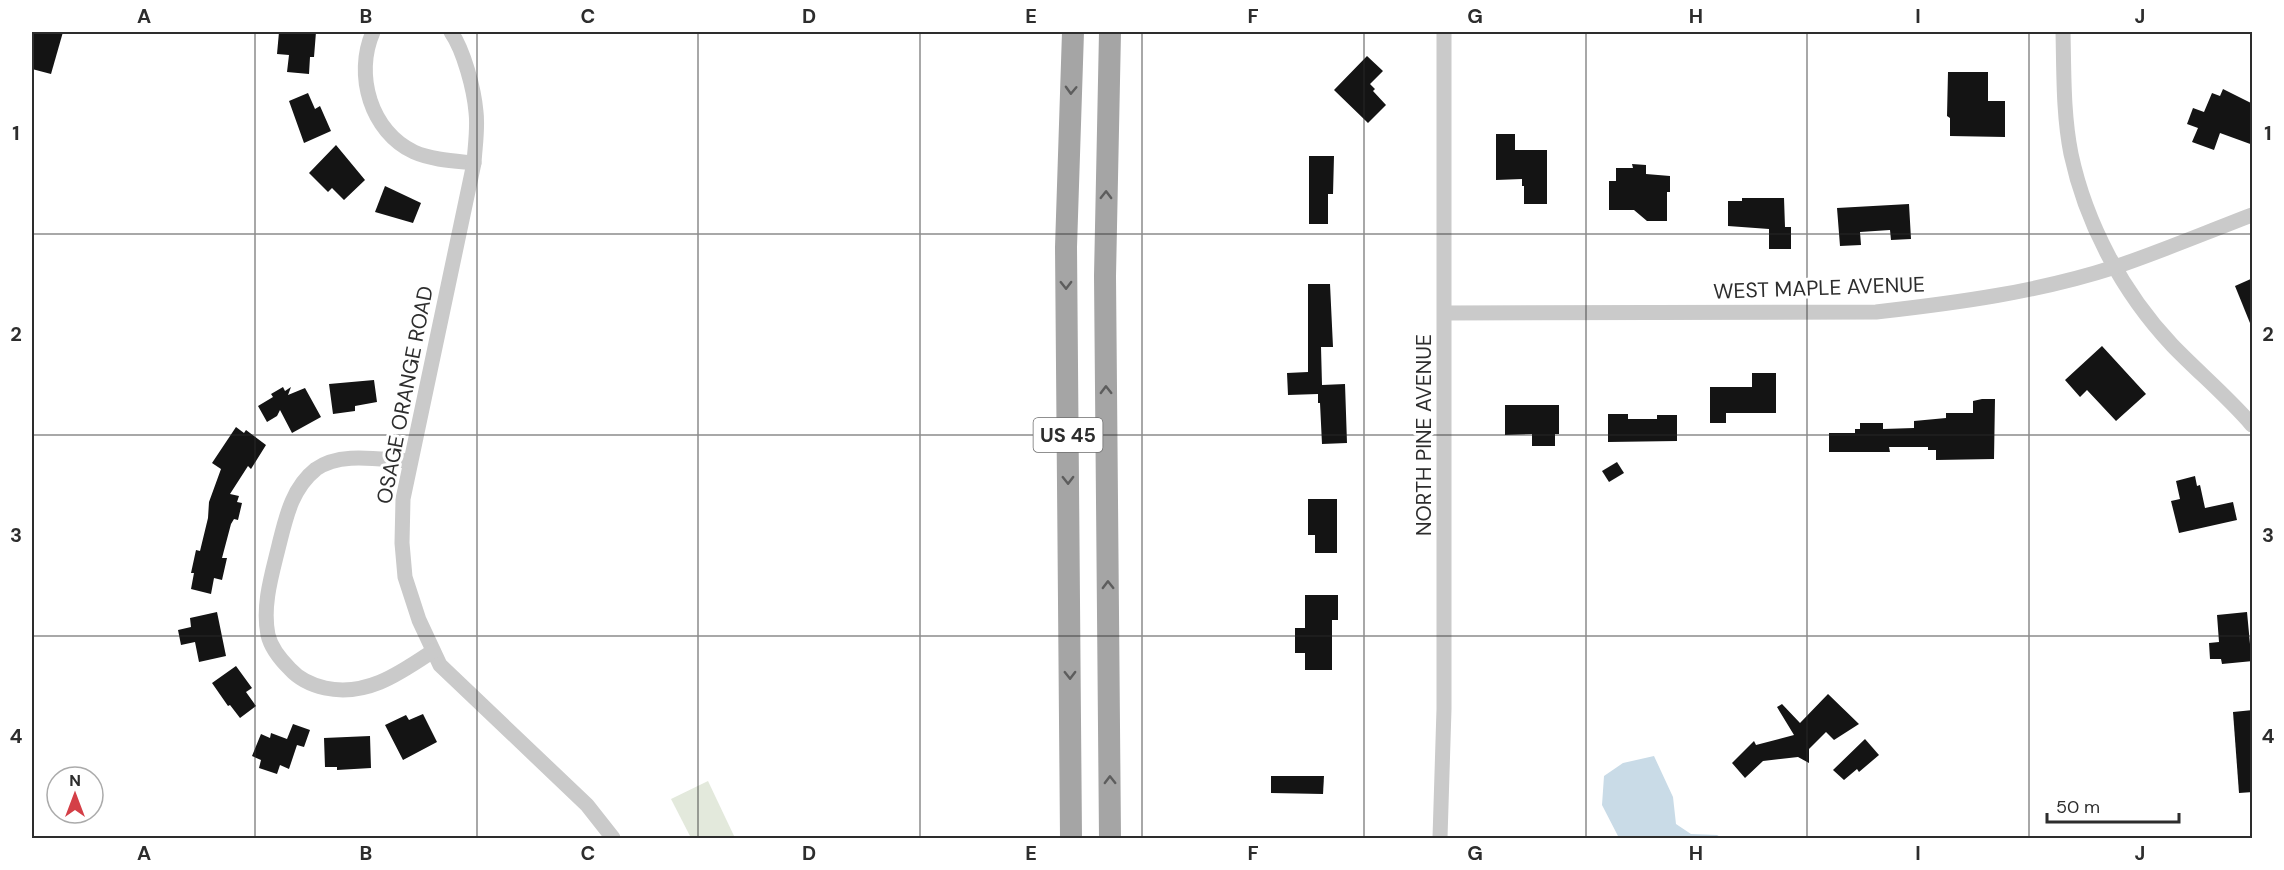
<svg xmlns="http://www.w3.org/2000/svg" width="2284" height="870" viewBox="0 0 2284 870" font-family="'DM Sans',sans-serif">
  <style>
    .green { fill: #e3e9dc }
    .water { fill: #c9dbe7 }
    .building { fill: #141414 }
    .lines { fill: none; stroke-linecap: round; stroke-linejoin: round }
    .minor { stroke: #cacaca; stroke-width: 15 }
    .primary { stroke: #a5a5a5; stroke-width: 22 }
    .oneway { stroke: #5d5d5d }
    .grid { fill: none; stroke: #2d2d2d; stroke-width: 1.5; stroke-opacity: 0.55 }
    .labels { text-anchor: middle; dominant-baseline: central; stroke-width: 6; stroke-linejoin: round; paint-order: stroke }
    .shield { fill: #fff; stroke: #6c6c6c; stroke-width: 1.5 }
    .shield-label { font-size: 20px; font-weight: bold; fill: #2d2d2d }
    .street-label { font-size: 21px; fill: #2d2d2d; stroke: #fff }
    .neatline { fill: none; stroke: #2d2d2d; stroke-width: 2 }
    .grid-label { font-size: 20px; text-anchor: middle; font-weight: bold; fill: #2d2d2d }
  </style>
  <rect width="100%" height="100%" fill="#fff"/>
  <polygon class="green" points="708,781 735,838 691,838 671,799"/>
  <polygon class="water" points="1654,756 1673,797 1676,824 1691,834 1717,835 1722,838 1619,838 1602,805 1604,776 1623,763"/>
  <g class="building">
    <polygon points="32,32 63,32 51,74 32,69"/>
    <polygon points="279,32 316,32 314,57 310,57 309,74 287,72 289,55 277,54"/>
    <polygon points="1367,56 1383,71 1370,84 1375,89 1373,91 1386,105 1368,123 1334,90"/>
    <polygon points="1948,72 1988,72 1988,101 2005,101 2005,137 1950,136 1950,118 1947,116"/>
    <polygon points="2223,89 2253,104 2253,145 2220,133 2214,150 2192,142 2198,128 2187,124 2193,108 2204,112 2212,93 2220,96"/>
    <polygon points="308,93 315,109 320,106 331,131 304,143 289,101"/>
    <polygon points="1496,134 1515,134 1515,150 1547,150 1547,204 1524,204 1524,186 1522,186 1522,179 1496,180"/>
    <polygon points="336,145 365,180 344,200 332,188 328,192 309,173"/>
    <polygon points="1309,156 1334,156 1333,194 1328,194 1328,224 1309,224"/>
    <polygon points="1632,164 1646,165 1646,174 1670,176 1670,192 1667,192 1667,221 1647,221 1634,210 1609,210 1609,181 1616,181 1616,168 1633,168"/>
    <polygon points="385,186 421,203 413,223 375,212"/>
    <polygon points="1742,198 1784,198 1785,227 1791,227 1791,249 1769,249 1769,229 1728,226 1728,201 1742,201"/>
    <polygon points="1909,204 1911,239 1891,240 1890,230 1860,232 1861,245 1840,246 1837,208"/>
    <polygon points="2253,278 2253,328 2252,328 2235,286"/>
    <polygon points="1308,284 1330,284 1333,347 1321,347 1322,385 1345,384 1347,443 1322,444 1320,403 1318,403 1318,394 1288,395 1287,373 1308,372"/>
    <polygon points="2102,346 2146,394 2116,421 2087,390 2080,397 2065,380"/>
    <polygon points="1752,373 1776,373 1776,413 1726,413 1726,423 1710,423 1710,387 1752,387"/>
    <polygon points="374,380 377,402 355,406 355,411 333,414 329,384"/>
    <polygon points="283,387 285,391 291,387 288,395 305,388 321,417 292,433 280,410 277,416 267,422 258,406 273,397 271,394"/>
    <polygon points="1982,399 1995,399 1994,459 1936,460 1936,450 1928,450 1928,447 1889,447 1890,452 1829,452 1829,433 1855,433 1855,429 1860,429 1860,423 1883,423 1883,429 1914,428 1914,421 1946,418 1946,413 1973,413 1973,401"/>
    <polygon points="1505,405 1559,405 1559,434 1555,434 1555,446 1532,446 1532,434 1505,435"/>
    <polygon points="1608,414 1628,414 1628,419 1657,419 1657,415 1677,415 1677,441 1608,442"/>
    <polygon points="236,427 244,433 246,430 266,445 251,469 248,466 230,494 239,496 237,502 242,503 238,520 234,519 231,524 222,558 227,558 222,580 214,578 211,594 191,589 194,573 191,573 196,550 200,551 208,518 209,502 221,469 212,463"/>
    <polygon points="1617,462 1624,473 1609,482 1602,471"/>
    <polygon points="2195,476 2197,486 2200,485 2205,508 2233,502 2237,520 2179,533 2171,501 2180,499 2176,481"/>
    <polygon points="1308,499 1337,499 1337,553 1315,553 1315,535 1308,535"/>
    <polygon points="1305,595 1338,595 1338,620 1332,620 1332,670 1305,670 1305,653 1295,653 1295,628 1305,628"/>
    <polygon points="217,612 226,656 199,662 195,642 181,645 178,630 191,627 190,618"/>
    <polygon points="2247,612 2250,644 2253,644 2253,661 2222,664 2221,659 2210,659 2209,643 2219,642 2217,615"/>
    <polygon points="236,666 252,688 246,692 256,706 240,718 230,705 228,706 212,683"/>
    <polygon points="1828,694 1859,724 1834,740 1826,732 1809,749 1809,763 1798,757 1763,761 1745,778 1732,763 1754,741 1756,745 1794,735 1777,707 1782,704 1800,723"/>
    <polygon points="2253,710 2253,792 2239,793 2233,712"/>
    <polygon points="423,714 437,742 403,760 385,725 406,715 409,720"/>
    <polygon points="293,724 310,730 304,747 297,745 289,769 280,765 277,774 259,768 261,760 252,756 261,734 270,738 271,733 287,739"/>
    <polygon points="370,736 371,768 337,770 337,767 325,767 324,738"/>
    <polygon points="1865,739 1879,755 1859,772 1857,769 1844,780 1833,770"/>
    <polygon points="1271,776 1324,776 1323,794 1271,793"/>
  </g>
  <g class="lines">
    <g class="minor">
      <path d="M373 32C354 75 371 132 414 152 432 160 455 161 474 163"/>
      <path d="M451 32C464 51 474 89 476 112 478 128 475 146 474 163L403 499 402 543 405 577 419 620 440 665 587 805 613 838"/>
      <path d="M2063 32C2064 72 2063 114 2071 154 2086 224 2123 293 2172 345 2198 372 2227 396 2252 425"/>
      <path d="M1445 313 1876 312C1956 303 2038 292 2115 267 2162 251 2207 232 2252 215"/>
      <path d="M410 461C381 460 341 451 316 469 292 488 286 517 279 545 272 574 262 605 268 635 271 648 281 660 290 669 299 679 312 685 325 688 367 697 400 673 433 651"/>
      <polyline points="1440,838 1444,709 1444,32"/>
    </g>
    <g class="primary">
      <polyline points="1110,32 1105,276 1110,838"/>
      <polyline points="1071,838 1066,247 1073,32"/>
    </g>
  </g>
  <defs><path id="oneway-chevron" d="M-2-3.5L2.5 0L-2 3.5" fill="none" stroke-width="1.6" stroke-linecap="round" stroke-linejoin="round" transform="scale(1.5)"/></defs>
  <g class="oneway">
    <use href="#oneway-chevron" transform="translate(1071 90) rotate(92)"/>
    <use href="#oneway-chevron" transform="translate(1106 195) rotate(-89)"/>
    <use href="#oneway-chevron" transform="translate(1066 285) rotate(89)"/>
    <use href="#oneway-chevron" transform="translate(1106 390) rotate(-91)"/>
    <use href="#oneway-chevron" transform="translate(1068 480) rotate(89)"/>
    <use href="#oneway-chevron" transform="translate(1108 585) rotate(-91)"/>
    <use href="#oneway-chevron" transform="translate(1070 675) rotate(89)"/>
    <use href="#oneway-chevron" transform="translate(1110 780) rotate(-91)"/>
  </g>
  <path class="grid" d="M255 32V838M477 32V838M698 32V838M920 32V838M1142 32V838M1364 32V838M1586 32V838M1807 32V838M2029 32V838M32 234H2252M32 435H2252M32 636H2252"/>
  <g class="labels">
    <rect class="shield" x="1033.5" y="418" width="69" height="34" rx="4.5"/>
    <g class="shield-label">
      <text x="1068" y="435">US 45</text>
    </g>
    <g class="street-label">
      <text transform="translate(1819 288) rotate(-2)">WEST MAPLE AVENUE</text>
      <text transform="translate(405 395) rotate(-79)">OSAGE ORANGE ROAD</text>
      <text transform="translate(1424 435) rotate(-90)">NORTH PINE AVENUE</text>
    </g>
  </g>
  <rect width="2284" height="870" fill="none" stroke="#ffffff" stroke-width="66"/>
  <g transform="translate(75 795)"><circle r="28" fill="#ffffff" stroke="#ababab" stroke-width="1.5"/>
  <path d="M0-4.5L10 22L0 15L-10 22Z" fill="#d43f47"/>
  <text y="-9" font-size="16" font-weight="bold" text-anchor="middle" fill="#2d2d2d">N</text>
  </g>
  <path d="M2047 813v9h132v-9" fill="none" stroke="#2d2d2d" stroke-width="3"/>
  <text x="2056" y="813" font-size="18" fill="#2d2d2d" stroke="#ffffff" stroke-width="4.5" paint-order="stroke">50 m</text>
  <rect x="33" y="33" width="2218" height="804" class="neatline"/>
  <g class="grid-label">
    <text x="144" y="23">A</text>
    <text x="366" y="23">B</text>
    <text x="588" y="23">C</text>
    <text x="809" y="23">D</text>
    <text x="1031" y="23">E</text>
    <text x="1253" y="23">F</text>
    <text x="1475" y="23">G</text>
    <text x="1696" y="23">H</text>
    <text x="1918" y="23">I</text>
    <text x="2140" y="23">J</text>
    <text x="16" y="140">1</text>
    <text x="2268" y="140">1</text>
    <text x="16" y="341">2</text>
    <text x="2268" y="341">2</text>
    <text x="16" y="542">3</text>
    <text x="2268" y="542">3</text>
    <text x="16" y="743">4</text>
    <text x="2268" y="743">4</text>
    <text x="144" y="860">A</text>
    <text x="366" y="860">B</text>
    <text x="588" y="860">C</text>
    <text x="809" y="860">D</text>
    <text x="1031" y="860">E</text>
    <text x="1253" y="860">F</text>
    <text x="1475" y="860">G</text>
    <text x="1696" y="860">H</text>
    <text x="1918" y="860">I</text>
    <text x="2140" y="860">J</text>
  </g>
</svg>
